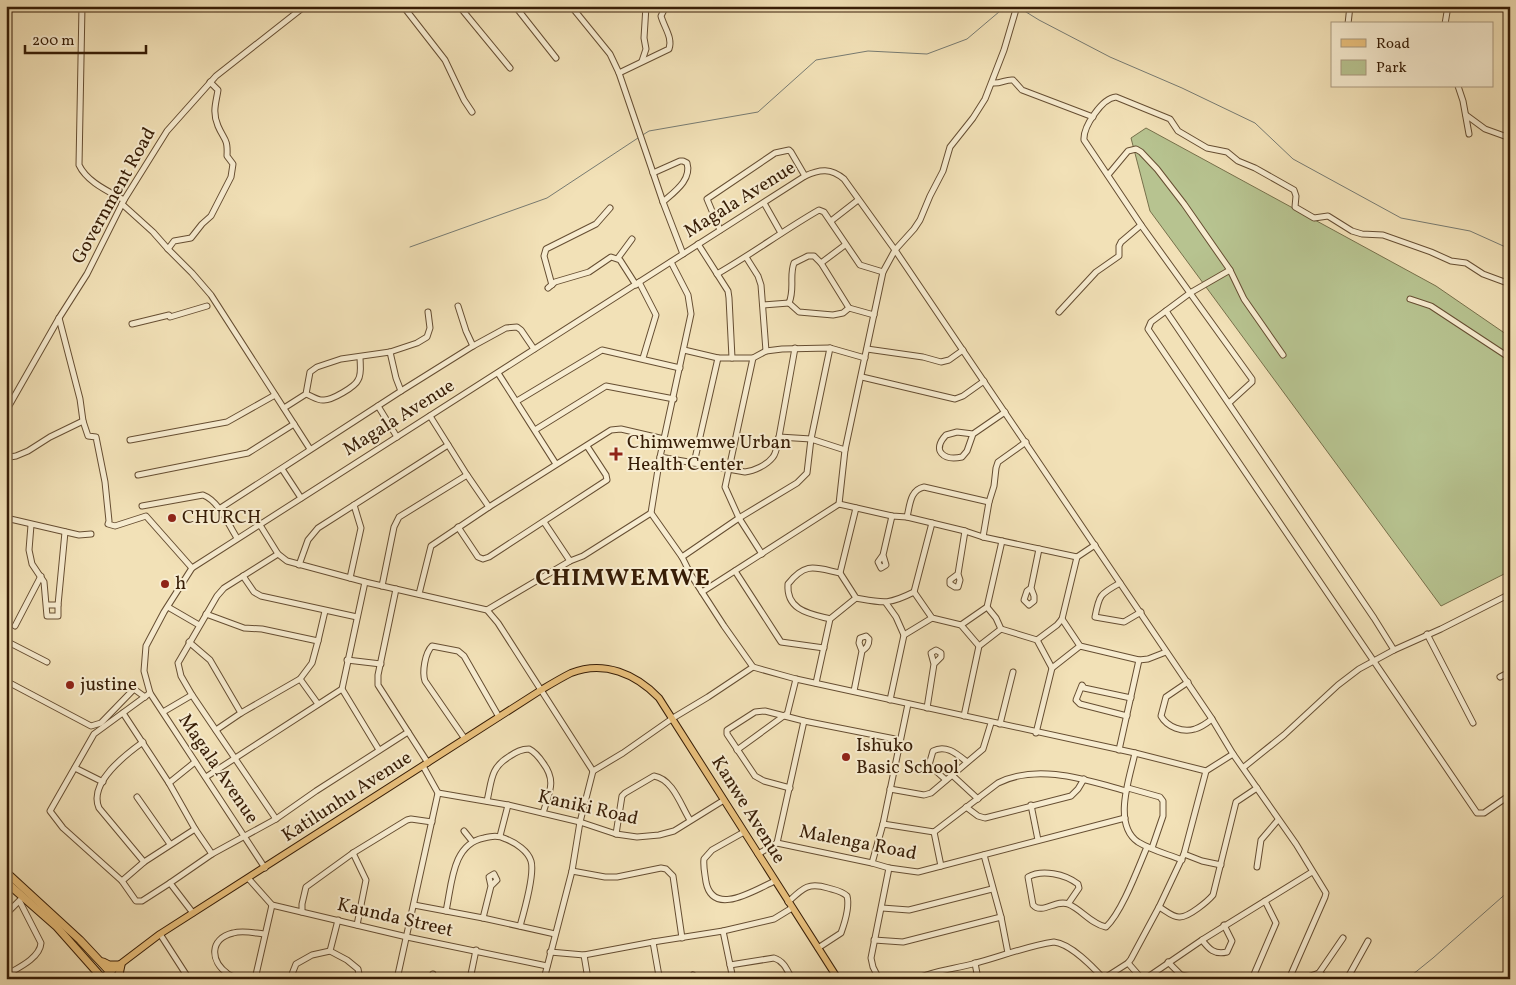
<svg xmlns="http://www.w3.org/2000/svg" width="1516" height="985" viewBox="0 0 1516 985" font-family="Vollkorn,serif">
  <style>
    .green { fill: #b7c390; stroke: #77704b }
    .lines { fill: none; stroke-linecap: round; stroke-linejoin: round }
    .stream { stroke: #777b72; stroke-width: 1 }
    .minor-casing { stroke: #664e32; stroke-width: 7 }
    .major-casing { stroke: #371d06; stroke-width: 8 }
    .highway-casing { stroke: #371d06; stroke-width: 9 }
    .minor { stroke: #f7ecd0; stroke-width: 5 }
    .major { stroke: #e9c07c; stroke-width: 6 }
    .highway { stroke: #e9c07c; stroke-width: 7 }
    .poi-dot { fill: #8f2418; stroke: #f7ecd0; stroke-width: 2 }
    .labels { text-anchor: middle; dominant-baseline: central; stroke-width: 4; stroke-linejoin: round; paint-order: stroke }
    .street-label { font-size: 19px; fill: #371d06; stroke: #f7ecd0 }
    .poi-label { font-size: 19px; fill: #371d06; stroke: #f7ecd0; text-anchor: start }
    .district-label { font-size: 24px; font-weight: bold; letter-spacing: 1px; fill: #371d06; stroke: #f7ecd0 }
  </style>
  <rect width="100%" height="100%" fill="#f2e1b7"/>
  <filter id="stains"><feTurbulence type="fractalNoise" baseFrequency=".004" numOctaves="4"/><feColorMatrix values="0 0 0 0 .2 0 0 0 0 .09 0 0 0 0 .02 0 0 0 .5 -.17"/></filter>
  <radialGradient id="worn" r=".72"><stop offset=".6" stop-color="#630" stop-opacity="0"/><stop offset="1" stop-color="#630" stop-opacity=".3"/></radialGradient>
  <polygon class="green" points="1146,128 1436,286 1503,332 1510,338 1510,571 1441,606 1150,211 1131,138"/>
  <g class="lines">
    <g class="stream">
      <polyline points="1018,7 1039,20 1110,57 1182,88 1255,123 1293,159 1401,218 1470,231 1510,249"/>
      <polyline points="641,136 649,131 758,112 816,60 868,51 927,54 967,39 1006,6"/>
      <polyline points="410,247 547,198 638,138"/>
      <polyline points="1407,979 1433,958 1510,890"/>
    </g>
    <defs>
      <g id="minor">
        <path d="M82 6 79 165C87 182 108 191 124 200"/>
        <polyline points="403,6 445,60 464,100 472,112"/>
        <polyline points="459,6 510,68"/>
        <polyline points="515,6 556,58"/>
        <polyline points="571,6 610,54 619,73 663,202 683,254"/>
        <polyline points="1348,24 1350,6"/>
        <polyline points="1445,24 1448,6"/>
        <polyline points="642,61 646,49 644,38 646,6"/>
        <path d="M619 73 669 49C673 38 664 27 661 16L666 6"/>
        <path d="M992 83C1001 84 1006 79 1013 80L1022 90 1093 117"/>
        <polyline points="1458,86 1463,101 1469,134"/>
        <polyline points="1466,115 1485,129 1510,138"/>
        <path d="M653 173 680 161H683L687 163C692 180 674 192 663 202"/>
        <polyline points="1108,175 1128,151 1136,149 1141,152 1157,169 1184,204 1230,270 1244,299 1283,355"/>
        <polyline points="764,203 781,233"/>
        <polyline points="122,204 153,232 168,249 192,273 211,295 310,449"/>
        <polyline points="831,221 858,200"/>
        <polyline points="720,230 707,199 775,153 789,150 791,152 805,176"/>
        <polyline points="698,244 728,291 729,298 732,358"/>
        <path d="M168 249 174 241 191 238 202 224 211 216 231 177 233 164 227 156C228 138 224 140 218 126 212 112 216 103 218 90L210 82"/>
        <polyline points="746,257 758,276 761,285 766,351"/>
        <polyline points="618,258 632,239"/>
        <polyline points="671,262 688,295 691,314 660,457 651,513 682,557 691,575 724,626 753,667 796,679 1135,753 1206,771 1184,854 1159,907 1131,959 1128,963 1103,979"/>
        <polyline points="821,263 845,245"/>
        <polyline points="1230,270 1190,293 1151,322 1148,329 1477,813 1484,813 1510,795"/>
        <path d="M717 274C752 254 784 230 819 210L824 212 860 265 883 272"/>
        <polyline points="639,282 656,315 643,358"/>
        <polyline points="552,285 544,256 546,249 596,224 610,208"/>
        <polyline points="548,288 555,282 589,272 611,257 620,260 636,285"/>
        <polyline points="1410,299 1431,306 1510,358"/>
        <path d="M789 303C795 289 789 276 794 263L808 256H814L821 263 849 308 874 315"/>
        <polyline points="789,303 799,312 833,315 843,313 849,308"/>
        <polyline points="763,305 789,303"/>
        <polyline points="458,306 466,331 473,346"/>
        <polyline points="1166,311 1374,618 1394,650"/>
        <polyline points="1059,312 1096,272 1119,256 1119,246 1121,242 1141,225"/>
        <polyline points="170,317 207,306"/>
        <polyline points="59,318 80,399 83,421 88,436 96,437 105,482 109,521 108,524 115,526 146,516 192,568"/>
        <polyline points="132,324 169,315"/>
        <polyline points="867,349 923,357 941,362 949,360 963,350"/>
        <polyline points="684,350 718,358 753,358 766,351 782,349 830,348 865,358"/>
        <polyline points="390,352 396,378 401,391"/>
        <polyline points="753,358 725,487 739,518 762,554"/>
        <polyline points="498,373 556,464"/>
        <polyline points="862,377 955,399 963,396 984,381"/>
        <path d="M306 394C312 396 318 401 324 400 332 400 355 387 358 380 362 374 360 364 360 357"/>
        <polyline points="517,401 602,350 680,368"/>
        <path d="M1229 403 1252 382V379L1141 225 1084 140C1083 127 1102 98 1116 97L1170 119 1178 131 1207 148 1227 152 1238 161 1255 168 1294 190 1296 196 1295 207 1314 218 1328 216 1352 231 1362 234 1383 235 1431 252 1451 261 1466 263 1483 274 1510 284"/>
        <polyline points="378,406 397,437"/>
        <polyline points="284,408 306,394 310,372 317,367 341,359 390,352 417,343 427,337 430,328 428,312"/>
        <polyline points="6,411 59,318 87,274 124,200 167,131 216,76 305,6"/>
        <polyline points="430,416 467,475"/>
        <polyline points="535,430 606,386 674,399"/>
        <path d="M973 434 957 432 946 435C931 451 944 461 962 457L967 451 973 434 1005 412"/>
        <polyline points="779,437 811,439 845,450"/>
        <polyline points="130,440 227,422 275,395"/>
        <polyline points="6,454 10,457 16,456 28,451 50,437 83,421"/>
        <path d="M660 457 745 472C754 471 767 465 773 457 777 452 777 444 779 437L795 348"/>
        <polyline points="694,463 718,358"/>
        <polyline points="282,469 301,498"/>
        <polyline points="138,475 248,453 294,424"/>
        <polyline points="839,504 845,450 883,272 895,250 914,229 920,220 930,196 943,171 950,147 973,118 985,99 1004,50 1017,6"/>
        <path d="M142 506 203 495C219 501 228 524 237 538"/>
        <polyline points="219,509 401,391 473,346 506,328 517,327 521,330 534,349"/>
        <path d="M907 517C910 505 910 490 924 487L989 502"/>
        <polyline points="6,518 79,535 91,534"/>
        <polyline points="544,522 570,561"/>
        <polyline points="31,525 29,550 32,564 44,582 46,605 58,605 58,616 47,616 46,605"/>
        <polyline points="260,525 278,554 287,561 365,582 487,610 498,623 593,771"/>
        <polyline points="458,527 478,557 483,559 489,557 607,480 606,475 587,446"/>
        <polyline points="983,537 989,502 994,486 996,468 998,462 1026,442"/>
        <polyline points="883,555 886,565 881,568 878,562 883,555 892,516"/>
        <polyline points="682,557 739,518 797,483 807,473 811,439 830,348"/>
        <polyline points="299,565 308,540 318,528 448,445"/>
        <polyline points="735,571 781,642 824,648"/>
        <polyline points="840,573 856,508"/>
        <polyline points="958,574 950,580 950,584 955,587 958,587 960,580 958,574 965,531"/>
        <polyline points="243,576 254,592 261,596 357,617"/>
        <polyline points="350,578 361,528 354,505"/>
        <polyline points="365,582 342,689 379,750"/>
        <path d="M1120 583C1100 594 1099 595 1095 617L1124 622 1141 612"/>
        <polyline points="382,586 394,527 399,517 467,475 489,507"/>
        <polyline points="1031,588 1034,596 1034,601 1029,605 1024,600 1027,591 1031,588 1039,549"/>
        <polyline points="396,589 378,675 378,685 428,763"/>
        <polyline points="702,592 839,504 892,516 907,517 965,531 983,537 1077,557 1095,545"/>
        <polyline points="914,592 932,618 961,625 979,646"/>
        <polyline points="419,594 431,546 489,507 611,430 621,429 664,439"/>
        <polyline points="886,603 896,617 904,635 890,700"/>
        <polyline points="58,605 65,532"/>
        <polyline points="168,607 199,625"/>
        <polyline points="987,607 996,618 1001,629 1037,640 1052,668"/>
        <polyline points="487,610 570,561 583,556 651,513"/>
        <polyline points="206,614 244,628 262,629 318,641 312,663 300,679 241,713 216,730"/>
        <path d="M830 619C811 614 786 611 788 584 806 561 816 568 840 573L856 598C884 603 888 605 914 592L932 523"/>
        <polyline points="1062,619 1080,646 1139,660 1148,659 1166,652"/>
        <polyline points="961,625 987,607 1002,541"/>
        <polyline points="15,626 41,576"/>
        <polyline points="1427,634 1473,723"/>
        <polyline points="904,635 932,618"/>
        <polyline points="1037,640 1057,625 1062,619 1077,557"/>
        <polyline points="6,641 47,662"/>
        <polyline points="318,641 325,611"/>
        <polyline points="189,642 210,660 241,713"/>
        <polyline points="347,660 381,664"/>
        <polyline points="1500,677 1510,672"/>
        <polyline points="300,679 318,704"/>
        <polyline points="6,681 91,726 101,723 134,689 145,697"/>
        <path d="M1188 682 1166 697 1161 716C1167 727 1183 733 1195 729 1202 727 1207 723 1212 719"/>
        <polyline points="816,683 830,619 856,598"/>
        <path d="M854 691 862 651 859 643 860 638 866 636 869 639C869 646 866 648 862 651"/>
        <polyline points="150,693 94,734 50,811 63,828 122,881 136,901 142,901 170,883"/>
        <polyline points="927,708 934,664 931,653 936,650 941,653 941,657 934,664"/>
        <polyline points="163,712 192,695"/>
        <polyline points="123,713 169,783 195,829 212,854"/>
        <polyline points="787,715 796,679"/>
        <polyline points="964,716 979,646 1001,629"/>
        <polyline points="1127,716 1080,704 1076,700 1082,685 1084,688 1131,698"/>
        <polyline points="1000,724 1013,672"/>
        <polyline points="1036,733 1052,668 1080,646"/>
        <path d="M465 739 425 681C422 672 425 653 432 646L458 651 464 656 499 717"/>
        <path d="M143 742C125 755 88 783 99 808L144 862"/>
        <polyline points="737,750 785,715"/>
        <polyline points="1119,750 1139,660"/>
        <path d="M1135 753C1130 777 1112 824 1138 842 1151 850 1167 854 1182 860"/>
        <polyline points="1244,767 1284,735 1338,685 1359,669 1394,650 1441,629 1510,594"/>
        <polyline points="75,768 103,782"/>
        <polyline points="593,771 623,753 673,718 708,697 753,667"/>
        <polyline points="1206,771 1233,754"/>
        <polyline points="952,775 978,799"/>
        <polyline points="206,777 342,689"/>
        <path d="M946 780 929 765 933 751C946 744 957 754 967 762"/>
        <polyline points="169,783 195,762"/>
        <polyline points="790,788 764,781 755,776 727,734 727,730 755,712 765,711 804,721 900,740"/>
        <polyline points="1128,788 1160,797 1163,801 1163,816 1152,848"/>
        <polyline points="890,789 924,795 931,793 983,749 991,723"/>
        <polyline points="438,793 508,805 580,822 616,834 637,837 659,835 674,831 724,800"/>
        <polyline points="137,797 170,844"/>
        <path d="M487 801C492 780 490 768 510 756 516 752 521 749 529 749 535 752 539 757 543 763 557 781 549 793 543 813"/>
        <polyline points="1031,805 1038,840"/>
        <polyline points="966,807 978,816 985,818 1071,796 1078,789 1084,779"/>
        <polyline points="276,819 192,695 181,676 178,663 217,596 224,588 278,554"/>
        <polyline points="883,824 908,704"/>
        <polyline points="464,831 472,841"/>
        <path d="M744 832 712 850 704 859C703 867 705 874 706 882 713 918 756 889 775 881"/>
        <polyline points="934,832 941,866"/>
        <path d="M616 834 622 796 625 793 654 776C673 779 681 806 690 820"/>
        <polyline points="500,836 508,805"/>
        <polyline points="777,843 804,721"/>
        <polyline points="353,853 366,880 357,925"/>
        <polyline points="758,854 777,843 872,863 889,868 918,872 1125,818"/>
        <polyline points="1184,854 1202,861 1221,865"/>
        <polyline points="984,855 1001,917 1008,953"/>
        <path d="M872 863 883 824 934 832 998 783C1038 763 1086 780 1126 791"/>
        <polyline points="1257,867 1261,840 1278,820"/>
        <path d="M265 868 150 693 144 671 146 646 164 612 192 568 805 176C820 169 831 168 844 179L895 250 1212 719 1233 754 1296 844 1326 893 1325 897 1289 979"/>
        <polyline points="572,871 605,877 617,877 661,868 666,869 673,876 682,938"/>
        <polyline points="248,878 272,905 407,937 547,966"/>
        <polyline points="122,881 144,862 195,829"/>
        <path d="M788 902C803 888 808 882 828 888 835 890 842 891 847 896 850 907 845 922 841 933L818 948"/>
        <path d="M1068 904 1079 888 1078 884C1065 874 1042 869 1028 877L1033 905C1042 915 1056 899 1068 904 1081 909 1091 924 1106 927 1122 912 1138 868 1147 847"/>
        <polyline points="414,905 483,918 555,934"/>
        <path d="M1159 907C1165 910 1173 918 1180 917 1189 917 1208 901 1213 895L1236 802 1257 788"/>
        <polyline points="882,908 909,910 992,889"/>
        <path d="M446 911C452 884 452 844 484 838 492 836 498 835 506 839 516 843 528 851 531 861 535 874 524 912 520 926"/>
        <polyline points="302,912 302,904 306,887 353,853 407,820 411,819 432,822"/>
        <polyline points="193,913 170,883 212,854 276,819 316,791 408,732"/>
        <polyline points="6,914 20,900"/>
        <polyline points="483,918 491,886 489,877 494,874 497,880 491,886"/>
        <polyline points="723,931 733,979"/>
        <polyline points="160,934 189,979"/>
        <polyline points="874,940 903,942 1001,917"/>
        <path d="M1202 940C1209 949 1214 955 1227 952L1232 941 1224 925"/>
        <polyline points="653,942 659,976"/>
        <polyline points="330,951 338,920"/>
        <polyline points="550,952 584,955 653,942 723,931 774,919 792,908"/>
        <polyline points="584,955 588,979"/>
        <polyline points="1168,962 1181,975 1201,979"/>
        <polyline points="975,963 978,979"/>
        <polyline points="1128,963 1142,979"/>
        <path d="M730 965 774 958C784 961 787 970 792 979"/>
        <polyline points="1319,973 1328,979"/>
        <polyline points="433,974 434,979"/>
        <path d="M6 975C18 968 40 958 41 943L20 902"/>
        <path d="M255 979C246 978 235 979 228 974 210 961 209 939 233 933 243 930 254 933 264 934"/>
        <polyline points="255,979 272,905"/>
        <polyline points="290,979 296,964 312,955 330,951 347,960 358,969 360,979"/>
        <polyline points="397,979 438,793 423,766"/>
        <polyline points="470,979 476,950"/>
        <polyline points="544,979 572,871 580,822 593,771"/>
        <polyline points="651,979 659,976 682,979"/>
        <polyline points="691,979 693,975"/>
        <polyline points="879,979 873,967 871,958 889,868"/>
        <path d="M916 979C935 970 956 969 976 963 1002 956 1027 946 1054 942 1071 944 1092 966 1104 979"/>
        <polyline points="1145,979 1202,940 1312,872"/>
        <polyline points="1252,979 1276,923 1265,901"/>
        <polyline points="1302,979 1319,973 1343,938"/>
        <polyline points="1347,979 1368,941"/>
      </g>
      <path id="major" d="M102 978 160 934 541 690C551 684 561 678 571 673 604 660 636 674 659 698L838 979"/>
      <g id="highway">
        <polyline points="6,872 80,940 110,972 113,979"/>
        <polyline points="6,882 56,926 103,979"/>
        <polyline points="103,962 109,965 121,965 118,979"/>
      </g>
    </defs>
    <use href="#minor" class="minor-casing"/>
    <use href="#major" class="major-casing"/>
    <use href="#highway" class="highway-casing"/>
    <use href="#minor" class="minor"/>
    <use href="#major" class="major"/>
    <use href="#highway" class="highway"/>
  </g>
  <g class="poi-dot">
    <path d="M613.5 446.5h5v5h5v5h-5v5h-5v-5h-5v-5h5z"/>
    <circle cx="172" cy="518" r="5"/>
    <circle cx="165" cy="584" r="5"/>
    <circle cx="70" cy="685" r="5"/>
    <circle cx="846" cy="757" r="5"/>
  </g>
  <g class="labels">
    <g class="street-label">
      <text transform="translate(114 196) rotate(-61)">Government Road</text>
      <text transform="translate(740 200) rotate(-32)">Magala Avenue</text>
      <text transform="translate(399 418) rotate(-32)">Magala Avenue</text>
      <text transform="translate(218 769) rotate(56)">Magala Avenue</text>
      <text transform="translate(347 797) rotate(-33)">Katilunhu Avenue</text>
      <text transform="translate(588 808) rotate(13)">Kaniki Road</text>
      <text transform="translate(748 810) rotate(58)">Kanwe Avenue</text>
      <text transform="translate(858 843) rotate(11)">Malenga Road</text>
      <text transform="translate(395 918) rotate(13)">Kaunda Street</text>
    </g>
    <g class="poi-label">
      <text x="627" y="443">Chimwemwe Urban<tspan x="627" dy="22">Health Center</tspan></text>
      <text x="182" y="518">CHURCH</text>
      <text x="175" y="584">h</text>
      <text x="80" y="685">justine</text>
      <text x="856" y="746">Ishuko<tspan x="856" dy="22">Basic School</tspan></text>
    </g>
    <g class="district-label">
      <text x="623" y="579">CHIMWEMWE</text>
    </g>
  </g>
  <rect width="1516" height="985" fill="none" stroke="#f2e1b7" stroke-width="25"/>
  <rect x="8" y="8" width="1501" height="970" fill="none" stroke="#371d06" stroke-width="2.5"/>
  <rect x="12" y="12" width="1491" height="960" fill="none" stroke="#371d06"/>
  <rect x="1331" y="22" width="162" height="65" fill="#f7ecd0" stroke="#aa997f"/>
  <rect x="1341" y="39" width="25" height="8" fill="#e9c07c" stroke="#aa997f"/>
  <text x="1376" y="48" font-size="15" fill="#371d06">Road</text>
  <rect x="1341" y="60" width="25" height="15" fill="#b7c390" stroke="#aa997f"/>
  <text x="1376" y="72" font-size="15" fill="#371d06">Park</text>
  <path d="M25 45v8h121v-8" fill="none" stroke="#371d06" stroke-width="2.5"/>
  <text x="32" y="45" font-size="15" fill="#371d06" stroke="#f7ecd0" stroke-width="4" paint-order="stroke">200 m</text>
  <rect width="100%" height="100%" filter="url(#stains)"/>
  <rect width="100%" height="100%" fill="url(#worn)"/>
</svg>
